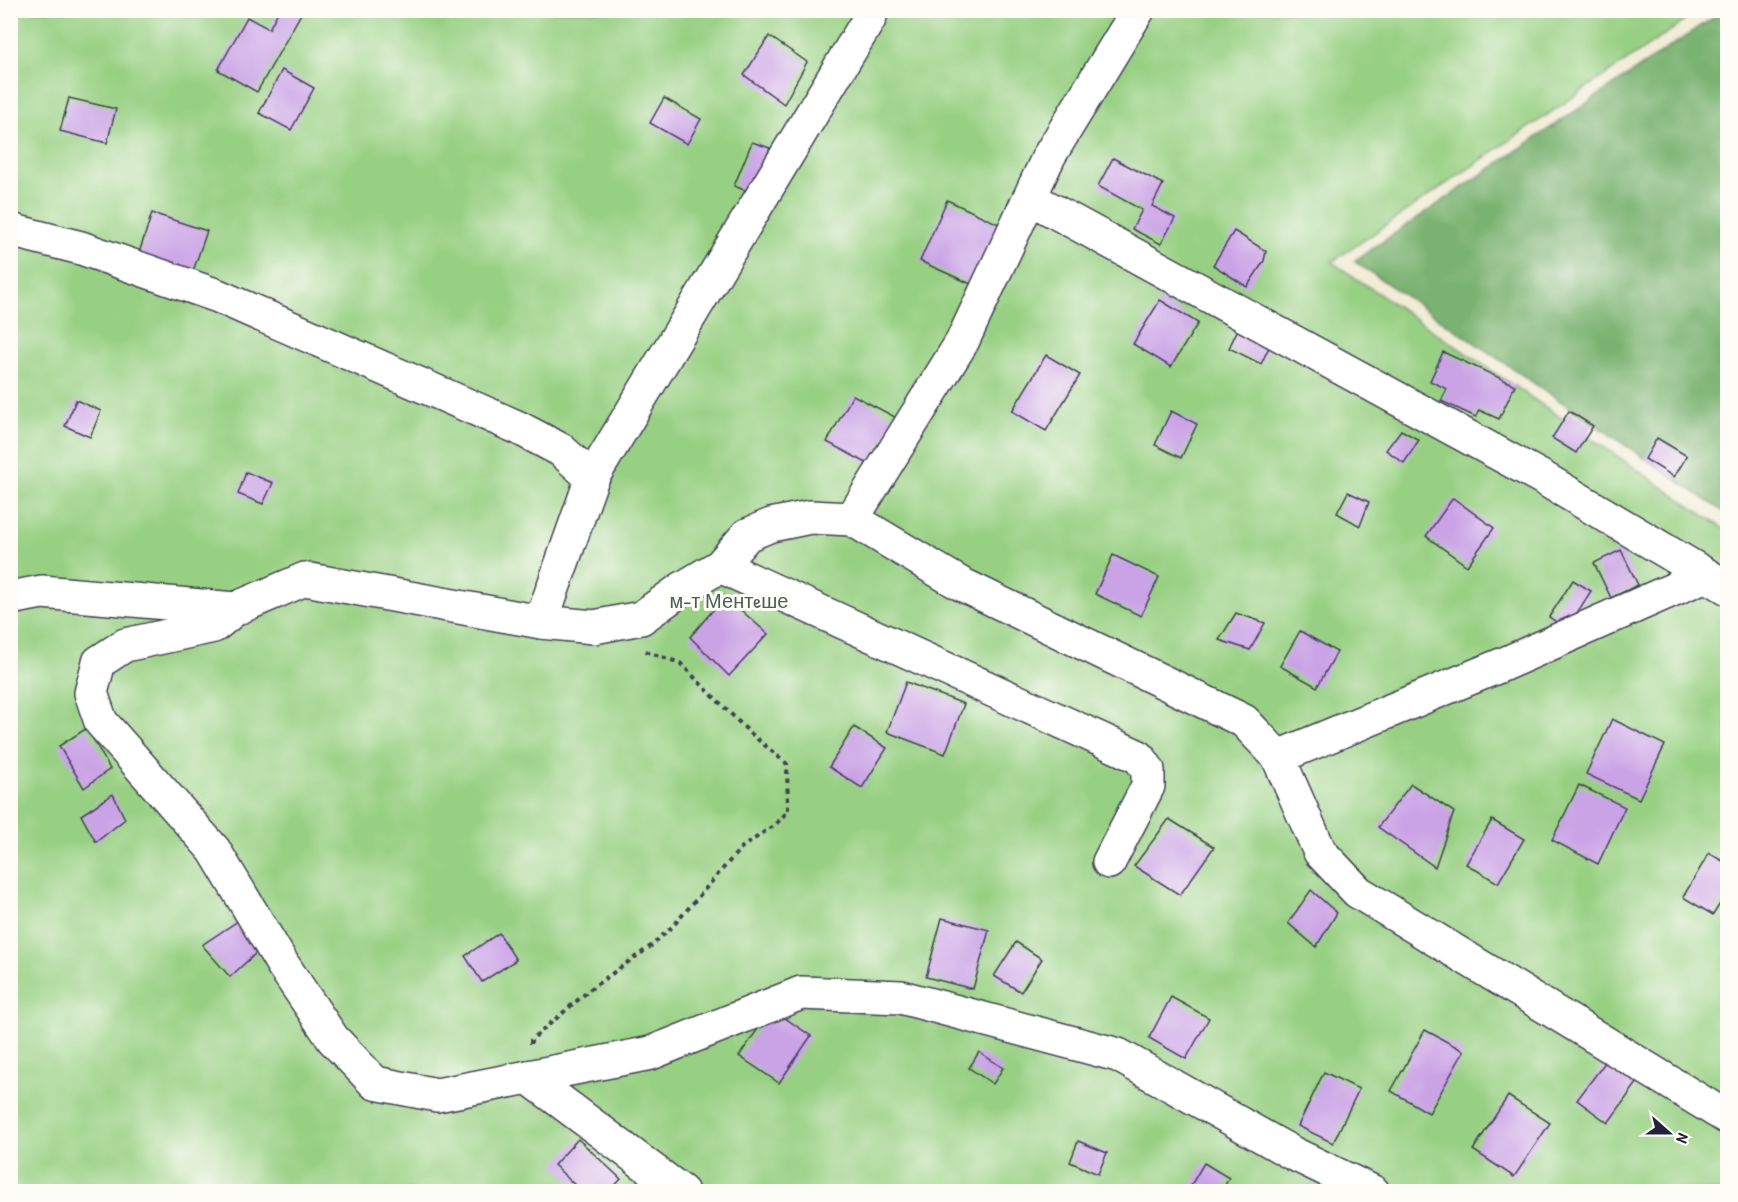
<svg xmlns="http://www.w3.org/2000/svg" width="1738" height="1202" viewBox="0 0 1738 1202" font-family="'Patrick Hand',sans-serif">
  <style>
    .green { fill: #98d083; stroke: #5d795f; stroke-width: 1.5 }
    .forest { fill: #7ab271; stroke: #4e6a56; stroke-width: 1.5 }
    .building { fill: #caa3e6 }
    .lines { fill: none; stroke-linecap: round; stroke-linejoin: round }
    .minor-casing { stroke: #414052; stroke-width: 36 }
    .path { stroke: #414052; stroke-width: 4; stroke-dasharray: 4.5 4.5; stroke-linecap: butt }
    .minor { stroke: #fff; stroke-width: 33 }
    .labels { text-anchor: middle; dominant-baseline: central; stroke-width: 6; stroke-linejoin: round; paint-order: stroke }
    .park-label { font-size: 20px; fill: #4b5f54; stroke: #fdfcf7 }
  </style>
  <rect width="100%" height="100%" fill="#fdfcf7"/>
  <filter id="ink" filterUnits="userSpaceOnUse"><feTurbulence type="fractalNoise" baseFrequency=".0167" numOctaves="2"/><feDisplacementMap in="SourceGraphic" scale="12" xChannelSelector="R" yChannelSelector="G"/><feConvolveMatrix kernelMatrix="1 2 1 2 8 2 1 2 1" color-interpolation-filters="sRGB"/></filter>
  <filter id="wash" filterUnits="userSpaceOnUse"><feTurbulence type="fractalNoise" baseFrequency=".008" numOctaves="4" result="noise"/><feDisplacementMap in="SourceGraphic" scale="24" xChannelSelector="R" yChannelSelector="G"/><feGaussianBlur stdDeviation="1.35" result="paint"/><feColorMatrix in="noise" values="0 0 0 0 0 0 0 0 0 0 0 0 0 0 0 0 0 1.4 0 .05"/><feComposite in="paint" operator="in"/></filter>
  <g filter="url(#wash)">
    <rect width="100%" height="100%" fill="#f1ecd5"/>
    <polygon class="green" points="10,11 1699,11 1332,262 1727,531 1727,1191 11,1191"/>
    <polygon class="forest" points="1723,11 1727,11 1727,514 1354,261"/>
    <g id="blocks">
      <g class="building">
        <polygon points="279,10 303,10 257,92 218,70 247,17 269,29"/>
        <polygon points="769,36 807,62 784,104 744,75"/>
        <polygon points="282,70 314,88 291,130 259,113"/>
        <polygon points="69,98 116,109 107,143 60,131"/>
        <polygon points="664,98 701,119 687,144 650,123"/>
        <polygon points="752,142 770,148 752,193 734,186"/>
        <polygon points="1113,158 1163,184 1152,206 1175,218 1161,244 1132,229 1142,210 1098,186"/>
        <polygon points="947,200 1001,225 973,285 920,261"/>
        <polygon points="152,213 207,231 192,274 138,256"/>
        <polygon points="1234,231 1266,251 1264,261 1247,287 1213,265"/>
        <polygon points="1160,300 1198,323 1171,367 1133,344"/>
        <polygon points="1238,329 1270,345 1261,364 1229,348"/>
        <polygon points="1443,352 1515,385 1499,419 1479,410 1476,417 1441,401 1447,389 1430,381"/>
        <polygon points="1046,355 1080,375 1046,431 1012,411"/>
        <polygon points="853,395 895,417 870,465 827,442"/>
        <polygon points="76,400 101,411 90,437 65,426"/>
        <polygon points="1171,411 1197,424 1181,458 1155,445"/>
        <polygon points="1569,411 1593,426 1576,453 1552,438"/>
        <polygon points="1401,430 1419,440 1404,463 1386,450"/>
        <polygon points="1657,438 1687,456 1674,477 1645,459"/>
        <polygon points="246,472 273,483 263,504 238,494"/>
        <polygon points="1348,492 1369,502 1360,526 1337,513"/>
        <polygon points="1453,498 1494,528 1467,566 1426,536"/>
        <polygon points="1621,550 1638,585 1611,598 1594,563"/>
        <polygon points="1113,555 1159,577 1141,616 1095,594"/>
        <polygon points="1573,580 1591,591 1567,629 1549,617"/>
        <polygon points="725,596 768,634 729,676 690,637"/>
        <polygon points="1236,613 1265,623 1250,650 1219,640"/>
        <polygon points="1300,631 1337,652 1317,687 1280,666"/>
        <polygon points="906,682 964,704 945,754 887,732"/>
        <polygon points="1612,719 1665,745 1639,799 1586,774"/>
        <polygon points="854,727 887,748 862,788 829,767"/>
        <polygon points="87,728 110,769 84,788 59,746"/>
        <polygon points="1411,784 1454,812 1435,867 1378,827"/>
        <polygon points="1579,785 1625,807 1598,864 1552,840"/>
        <polygon points="113,794 125,819 96,842 81,815"/>
        <polygon points="1169,819 1214,847 1180,895 1134,866"/>
        <polygon points="1492,820 1524,839 1498,883 1466,864"/>
        <polygon points="1709,853 1728,864 1728,891 1713,915 1683,897"/>
        <polygon points="1311,890 1337,913 1316,947 1288,923"/>
        <polygon points="942,918 989,930 973,989 926,977"/>
        <polygon points="238,921 257,952 230,977 202,945"/>
        <polygon points="499,933 516,960 482,982 465,956"/>
        <polygon points="1016,942 1042,959 1021,992 994,976"/>
        <polygon points="1171,997 1209,1018 1186,1059 1149,1038"/>
        <polygon points="779,1014 811,1036 779,1083 739,1056 764,1020"/>
        <polygon points="1425,1030 1464,1051 1429,1113 1391,1091"/>
        <polygon points="979,1052 1003,1068 993,1084 969,1068"/>
        <polygon points="1606,1061 1637,1083 1608,1123 1577,1100"/>
        <polygon points="1324,1072 1359,1089 1333,1143 1298,1126"/>
        <polygon points="1508,1096 1550,1123 1514,1177 1473,1150"/>
        <polygon points="578,1139 621,1179 609,1192 582,1192 554,1165"/>
        <polygon points="1078,1141 1107,1153 1098,1174 1070,1162"/>
        <polygon points="1204,1163 1229,1178 1221,1192 1201,1192 1191,1185"/>
      </g>
    </g>
  </g>
  <g filter="url(#ink)">
    <use href="#blocks" fill-opacity="0" stroke="#414052" stroke-width="1.5"/>
    <g class="lines">
      <defs>
        <g id="minor">
          <polyline points="1030,198 1543,478 1728,588"/>
          <polyline points="10,230 81,248 218,296 519,428 561,450 592,478 541,622"/>
          <polyline points="592,478 869,19 872,10"/>
          <polyline points="852,519 962,342 1049,156 1138,10"/>
          <polyline points="720,566 1139,757 1148,770 1148,786 1109,862"/>
          <polyline points="10,598 42,592 235,609 305,579 541,622 594,627 641,618 683,588 720,566 747,535 771,525 810,517 852,519 959,583 1244,721 1278,757 1320,852 1358,892 1728,1118"/>
          <polyline points="235,609 214,626 125,645 99,662 91,693 101,722 214,850 283,965 333,1039 375,1083 437,1095 651,1053 801,993 901,997 1118,1055 1292,1153 1373,1192"/>
          <polyline points="1278,757 1504,664 1706,575"/>
          <polyline points="528,1077 682,1192"/>
        </g>
      </defs>
      <use href="#minor" class="minor-casing"/>
      <g class="path">
        <polyline points="10,30 19,10"/>
        <polyline points="531,1044 531,1040 593,987 651,946 672,927 741,848 776,824 788,811 787,764 748,731 680,663 645,651"/>
      </g>
      <use href="#minor" class="minor"/>
    </g>
  </g>
  <g class="labels">
    <g class="park-label">
      <text x="729" y="600">м-т Ментeше</text>
    </g>
  </g>
  <rect width="1738" height="1202" fill="none" stroke="#fdfcf7" stroke-width="36"/>
  <g transform="translate(1669 1133) rotate(111)" stroke="#fdfcf7" stroke-width="4.5" paint-order="stroke">
  <path d="M0-4.5L10 22L0 15L-10 22Z" fill="#22223b"/>
  <text y="-9" font-size="16" font-weight="bold" text-anchor="middle" fill="#22223b">N</text>
  </g>
</svg>
